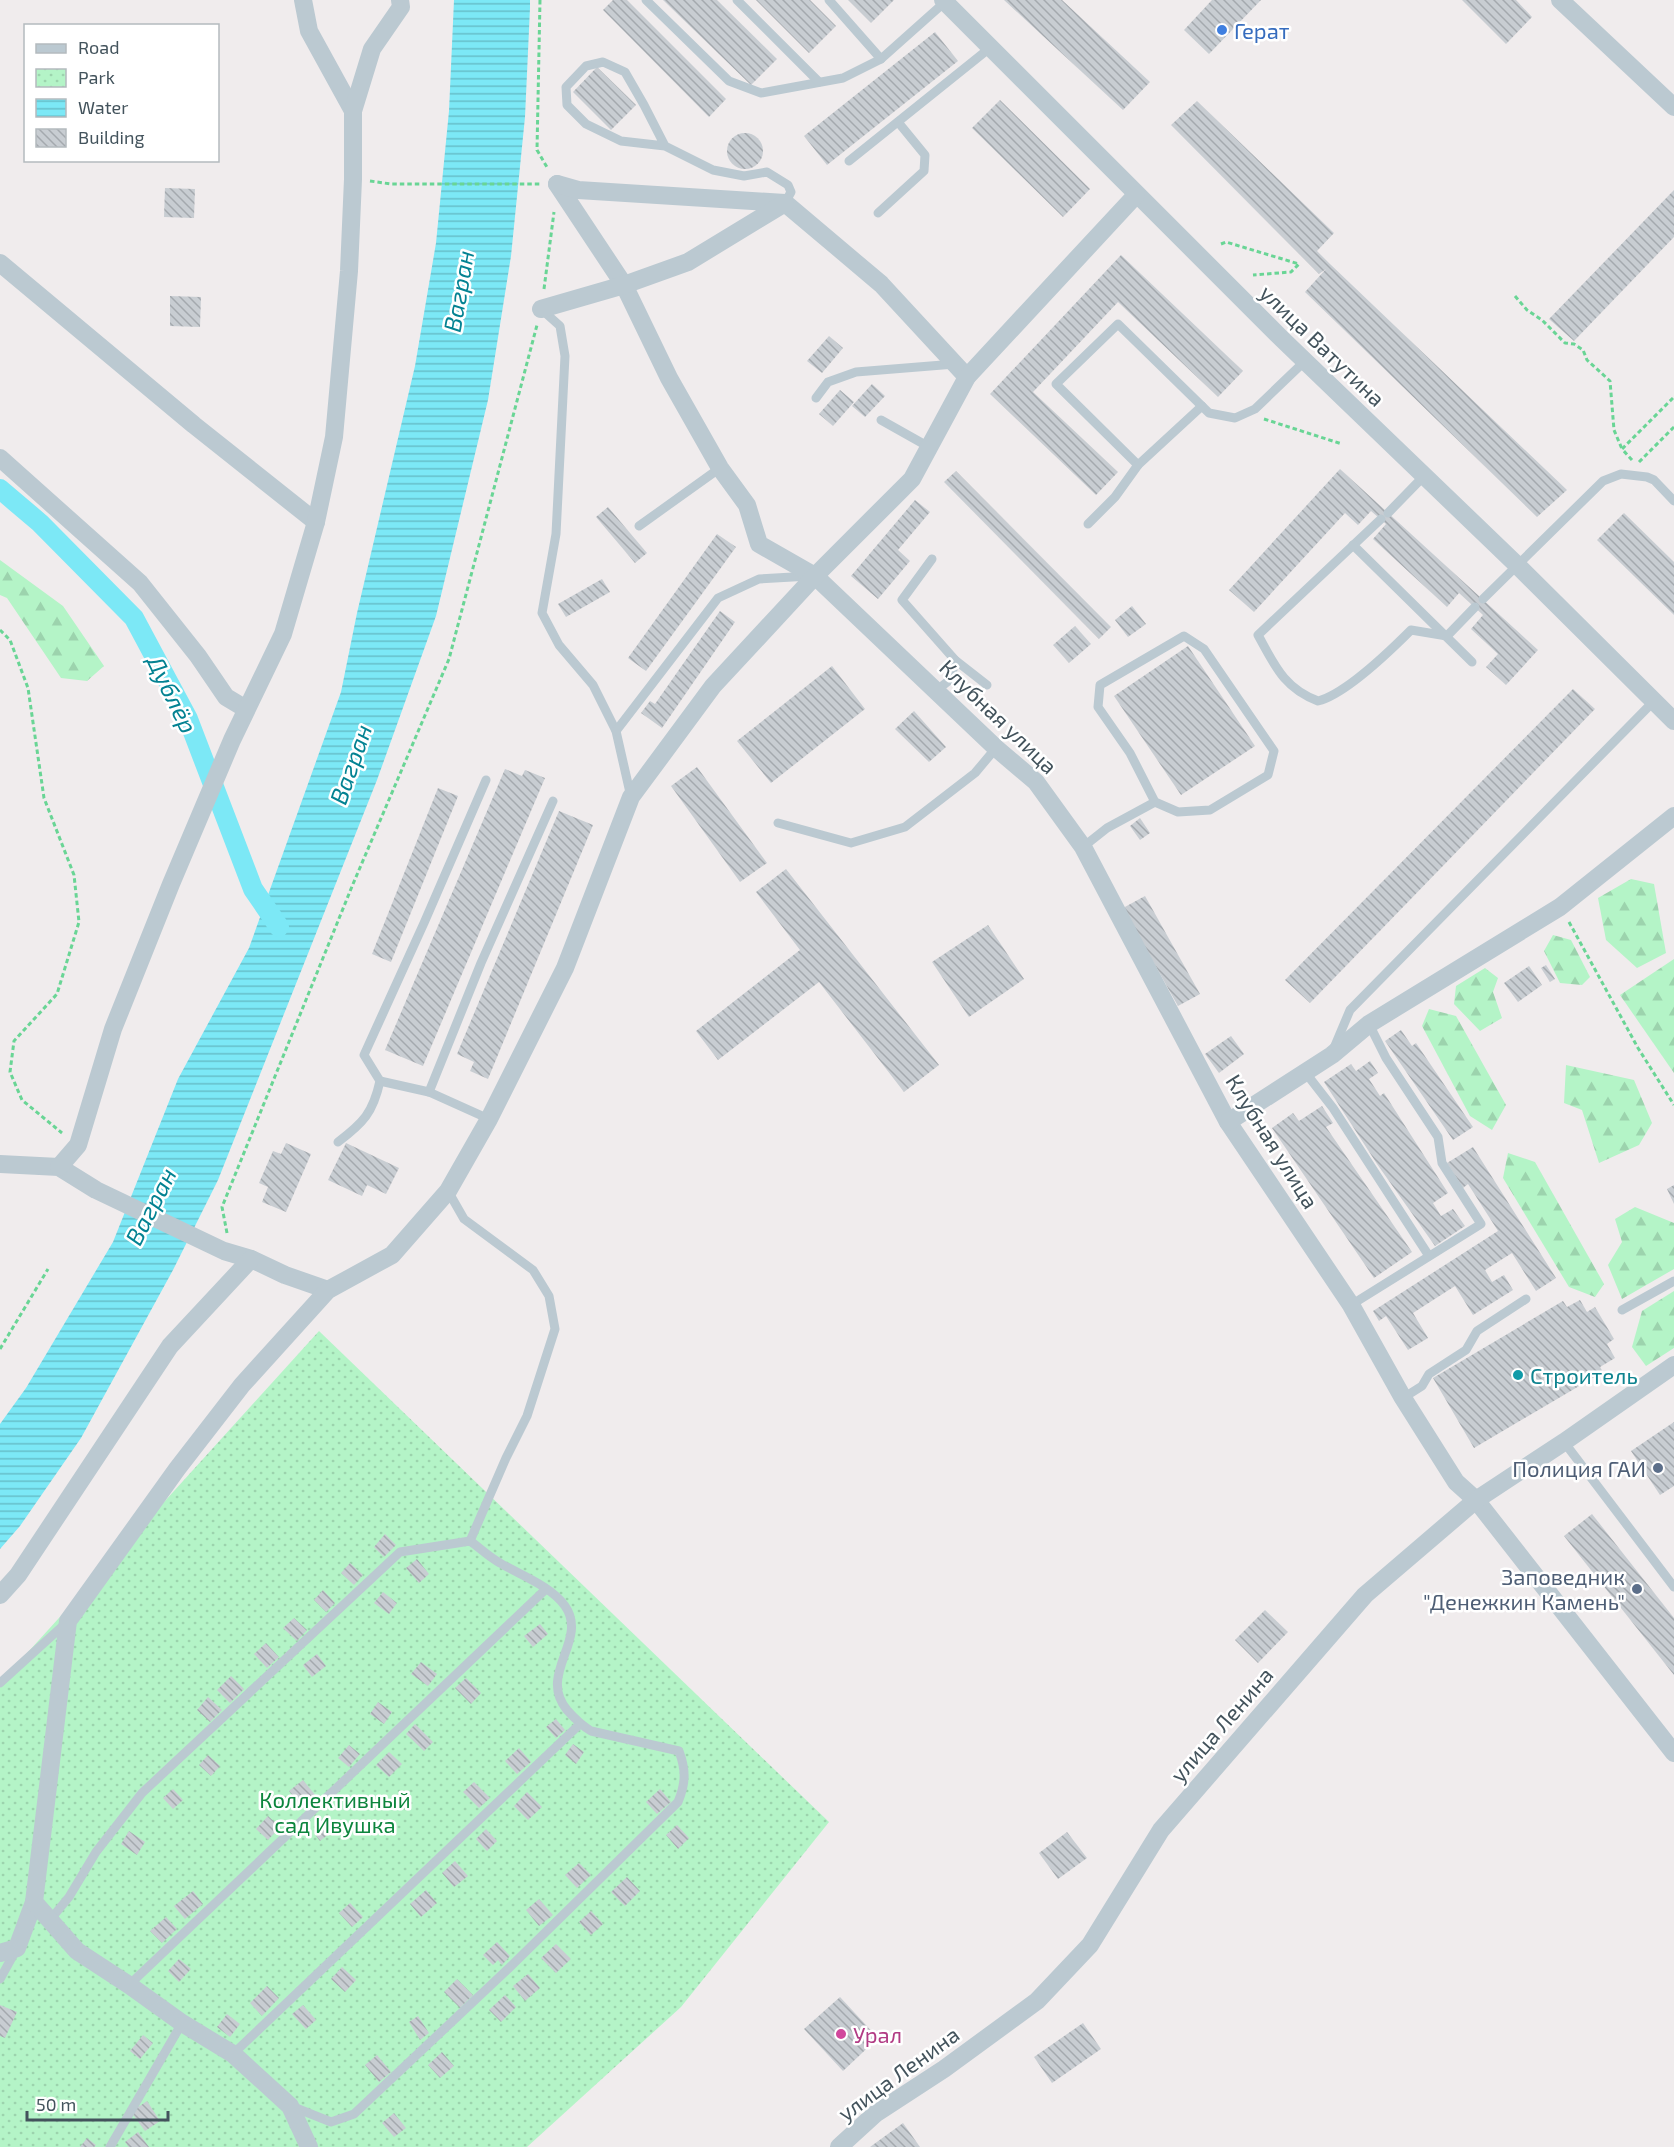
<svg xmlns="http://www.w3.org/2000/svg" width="1674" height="2147" viewBox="0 0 1674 2147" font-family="'Exo 2',sans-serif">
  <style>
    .forest { fill: url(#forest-firs) }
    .park { fill: url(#park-dots) }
    .water { fill: url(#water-rules) }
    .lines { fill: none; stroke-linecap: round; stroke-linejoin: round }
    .canal { stroke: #7ce8f6; stroke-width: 20 }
    .building { fill: url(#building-back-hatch) }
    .path { stroke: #69d595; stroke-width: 3; stroke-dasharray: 4.5 3; stroke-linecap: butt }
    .service { stroke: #bbc9d1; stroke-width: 9 }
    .minor { stroke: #bbc9d1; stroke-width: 18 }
    .shop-dot { fill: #3f7fe0; stroke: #fff; stroke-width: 2 }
    .culture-dot { fill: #0f9aa8; stroke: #fff; stroke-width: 2 }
    .service-dot { fill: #5c6f8a; stroke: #fff; stroke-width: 2 }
    .hotel-dot { fill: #d1479c; stroke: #fff; stroke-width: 2 }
    .labels { text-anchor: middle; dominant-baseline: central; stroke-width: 5; stroke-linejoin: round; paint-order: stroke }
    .shop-label { font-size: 22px; fill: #366cbe; stroke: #fff; text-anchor: start }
    .street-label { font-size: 22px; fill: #43535c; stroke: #fff }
    .culture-label { font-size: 22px; fill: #0d838f; stroke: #fff; text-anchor: start }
    .service-label { font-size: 22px; fill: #4e5e75; stroke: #fff; text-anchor: end }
    .park-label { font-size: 22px; fill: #0c853d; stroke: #fff }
    .hotel-label { font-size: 22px; fill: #b23c85; stroke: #fff; text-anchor: start }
    .water-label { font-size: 24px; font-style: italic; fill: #038292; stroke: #fff }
  </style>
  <defs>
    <pattern id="forest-firs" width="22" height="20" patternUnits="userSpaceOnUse" patternTransform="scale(1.5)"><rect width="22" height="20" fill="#b4f4c7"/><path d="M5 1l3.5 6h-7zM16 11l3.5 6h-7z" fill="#9cd3ad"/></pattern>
    <pattern id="park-dots" width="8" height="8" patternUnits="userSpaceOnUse" patternTransform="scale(1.5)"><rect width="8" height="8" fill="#b4f4c7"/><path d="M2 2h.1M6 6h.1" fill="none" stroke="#9cd3ad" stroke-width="1.8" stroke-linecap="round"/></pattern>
    <pattern id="water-rules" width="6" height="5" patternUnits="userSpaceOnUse" patternTransform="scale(1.5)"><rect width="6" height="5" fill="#7ce8f6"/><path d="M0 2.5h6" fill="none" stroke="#67bfca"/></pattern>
    <pattern id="building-back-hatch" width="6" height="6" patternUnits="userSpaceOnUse" patternTransform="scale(1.5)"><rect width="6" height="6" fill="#c8cdd2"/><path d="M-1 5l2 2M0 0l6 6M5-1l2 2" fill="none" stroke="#a4a9ae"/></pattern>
  </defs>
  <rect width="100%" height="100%" fill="#f0eced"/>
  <g class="forest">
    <polygon points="0,560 63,606 104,666 87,681 61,678 7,598 0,595"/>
    <polygon points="1631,879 1654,884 1666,953 1637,968 1606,940 1598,898"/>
    <polygon points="1553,935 1571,940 1590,977 1582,985 1560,983 1544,951"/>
    <polygon points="1674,959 1674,1073 1620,995"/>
    <polygon points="1485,968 1498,978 1493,992 1502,1018 1480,1031 1454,1004 1456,986"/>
    <polygon points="1429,1009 1456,1016 1506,1105 1492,1130 1470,1116 1422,1026"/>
    <polygon points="1566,1065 1634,1080 1652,1123 1639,1145 1599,1163 1582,1110 1564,1103"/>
    <polygon points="1508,1153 1535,1162 1604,1284 1595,1297 1569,1287 1503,1178"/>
    <polygon points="1635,1207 1674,1223 1674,1269 1622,1299 1608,1265 1622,1242 1615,1219"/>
    <polygon points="1674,1291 1674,1348 1646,1366 1632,1347 1642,1311"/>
  </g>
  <polygon class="park" points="319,1331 829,1822 681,2007 527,2147 0,2147 0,1683"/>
  <polygon class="water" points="454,0 530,0 530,8 525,117 511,256 488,400 436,616 377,780 218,1180 173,1270 81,1438 20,1526 0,1549 0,1424 26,1388 113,1242 178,1079 249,948 341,692 357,613 415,366 436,243 449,111"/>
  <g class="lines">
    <polyline class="canal" points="0,489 40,523 134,618 188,719 253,889 279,927"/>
  </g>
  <g class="building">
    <polygon points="613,0 627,0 726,99 709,117 603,10"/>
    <polygon points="663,0 717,0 777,59 751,85"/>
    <polygon points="756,0 810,0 836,26 809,53"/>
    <polygon points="848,0 894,0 871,23"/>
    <polygon points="1004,0 1062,0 1150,82 1123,110"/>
    <polygon points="1212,0 1261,0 1209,54 1184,30"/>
    <polygon points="1462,0 1516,0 1532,17 1506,44"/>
    <polygon points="935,32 958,61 827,165 804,136"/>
    <polygon points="597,67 636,105 611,130 573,92"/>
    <polygon points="1000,100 1090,189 1063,217 972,128"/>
    <polygon points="1197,101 1334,233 1317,251 1330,264 1567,490 1537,517 1305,292 1326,269 1319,274 1171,125"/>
    <circle cx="745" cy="151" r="18"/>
    <polygon points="165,188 195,189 194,218 164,217"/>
    <polygon points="1674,190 1674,237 1574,341 1549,319"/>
    <polygon points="1121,255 1243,371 1218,397 1118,302 1033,392 1118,472 1096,495 990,394"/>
    <polygon points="170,296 201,297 200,327 170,326"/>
    <polygon points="829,336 843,348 822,373 807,361"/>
    <polygon points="872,384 885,396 865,417 852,406"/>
    <polygon points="840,390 854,402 833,426 819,414"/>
    <polygon points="1340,469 1538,650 1506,685 1486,667 1498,654 1471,629 1483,615 1459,593 1447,607 1373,539 1386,524 1371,511 1358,525 1345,513 1254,612 1229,590"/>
    <polygon points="956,471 1111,627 1099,639 944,482"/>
    <polygon points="915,500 930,512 898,550 910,561 878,599 851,576"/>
    <polygon points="608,507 647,553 635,563 596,517"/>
    <polygon points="1624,513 1674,562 1674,615 1597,540"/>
    <polygon points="717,534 736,547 646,671 628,658"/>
    <polygon points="602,579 610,592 566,617 558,604"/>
    <polygon points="1132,606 1146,624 1128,637 1115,620"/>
    <polygon points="720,611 735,622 662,728 641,713 650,701 655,704"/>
    <polygon points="1075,626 1091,644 1069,663 1053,645"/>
    <polygon points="1188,646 1255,746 1181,795 1114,696"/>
    <polygon points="832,666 865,709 771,783 737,741"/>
    <polygon points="1573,689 1595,709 1310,1003 1285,980"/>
    <polygon points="914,711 946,747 929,762 895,729"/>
    <polygon points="697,767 767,863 740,882 671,786"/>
    <polygon points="505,769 522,776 525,770 545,778 423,1066 385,1050"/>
    <polygon points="438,788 458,796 391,962 372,954"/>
    <polygon points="559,811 593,825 488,1079 470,1071 474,1062 457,1054"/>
    <polygon points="1140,818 1150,833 1140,840 1130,826"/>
    <polygon points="786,869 939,1065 904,1092 819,982 718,1060 696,1031 800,950 756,892"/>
    <polygon points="1145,896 1200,994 1178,1006 1123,908"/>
    <polygon points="988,925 1024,979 969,1017 932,962"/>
    <polygon points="1546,965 1555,979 1550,982 1541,968"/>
    <polygon points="1529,966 1542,985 1518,1002 1504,983"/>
    <polygon points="1401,1030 1412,1046 1416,1043 1473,1127 1453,1140 1385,1041"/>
    <polygon points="1231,1036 1244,1054 1219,1073 1205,1054"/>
    <polygon points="1370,1061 1378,1073 1369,1079 1380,1096 1384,1093 1448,1193 1433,1203 1441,1216 1453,1209 1465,1226 1435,1246 1377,1164 1324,1082 1351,1064 1356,1071"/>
    <polygon points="1322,1106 1333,1123 1326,1127 1412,1252 1374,1278 1272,1128 1293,1113 1299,1121"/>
    <polygon points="286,1143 311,1154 286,1212 262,1202 268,1187 259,1183 273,1151 281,1154"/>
    <polygon points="346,1143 399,1168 386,1194 367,1185 362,1196 328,1180"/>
    <polygon points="1473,1147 1556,1278 1536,1291 1512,1253 1485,1270 1492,1282 1504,1275 1513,1290 1473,1315 1455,1286 1413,1313 1428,1338 1408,1350 1386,1316 1379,1321 1373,1311 1498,1231 1468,1184 1463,1188 1447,1163"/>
    <polygon points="1674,1185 1674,1204 1667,1189"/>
    <polygon points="1580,1300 1587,1312 1595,1307 1614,1339 1607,1344 1615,1358 1600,1367 1603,1372 1474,1448 1433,1378 1563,1301 1567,1307"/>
    <polygon points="1674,1422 1674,1486 1660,1495 1631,1451"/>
    <polygon points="1592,1514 1674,1618 1674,1675 1564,1536"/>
    <polygon points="385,1534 396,1545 384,1557 374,1547"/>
    <polygon points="417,1559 429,1574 419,1583 406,1568"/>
    <polygon points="350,1563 363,1575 354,1585 341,1573"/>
    <polygon points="323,1590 335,1603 326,1612 314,1600"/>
    <polygon points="383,1592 397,1603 389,1614 374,1603"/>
    <polygon points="1265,1610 1288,1632 1258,1663 1235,1640"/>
    <polygon points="294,1618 307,1630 297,1641 283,1628"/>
    <polygon points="540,1624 548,1634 533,1647 524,1636"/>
    <polygon points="266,1643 279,1657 267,1668 254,1654"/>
    <polygon points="317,1654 326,1666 312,1677 303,1665"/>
    <polygon points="421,1662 437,1674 428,1686 411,1674"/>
    <polygon points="231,1676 244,1689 230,1703 217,1690"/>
    <polygon points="466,1678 481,1693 471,1704 455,1688"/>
    <polygon points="208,1697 222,1710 210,1722 197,1710"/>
    <polygon points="378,1702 392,1712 384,1724 370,1714"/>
    <polygon points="556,1719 565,1730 556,1738 546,1727"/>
    <polygon points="415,1724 433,1742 424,1751 406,1734"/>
    <polygon points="573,1744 584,1752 576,1764 565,1755"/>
    <polygon points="349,1745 360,1754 349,1767 338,1758"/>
    <polygon points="519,1748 531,1762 517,1774 505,1761"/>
    <polygon points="389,1752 402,1764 389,1777 376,1765"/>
    <polygon points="208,1755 220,1766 211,1776 199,1765"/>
    <polygon points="303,1780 316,1796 302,1808 289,1791"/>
    <polygon points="474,1782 490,1798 479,1808 463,1792"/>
    <polygon points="173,1789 183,1800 173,1809 163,1798"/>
    <polygon points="660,1789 671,1802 657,1814 646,1802"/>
    <polygon points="527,1792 542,1807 528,1820 514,1806"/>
    <polygon points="268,1816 280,1827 268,1840 256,1829"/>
    <polygon points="324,1818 334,1830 320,1841 316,1836 320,1832 315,1825"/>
    <polygon points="677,1825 689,1838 678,1849 666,1835"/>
    <polygon points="486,1829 497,1841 487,1851 476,1839"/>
    <polygon points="129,1831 145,1842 137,1855 121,1844"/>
    <polygon points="1067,1832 1087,1858 1058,1879 1039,1853"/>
    <polygon points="455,1861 468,1876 454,1887 442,1873"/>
    <polygon points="579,1863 591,1875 577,1888 565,1875"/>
    <polygon points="627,1877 640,1891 625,1906 611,1892"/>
    <polygon points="426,1890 437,1903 421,1917 410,1904"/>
    <polygon points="193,1891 203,1904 185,1919 174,1906"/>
    <polygon points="539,1899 553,1915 539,1926 526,1910"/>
    <polygon points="350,1903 363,1917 352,1927 339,1913"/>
    <polygon points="591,1911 603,1924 591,1935 579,1922"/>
    <polygon points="166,1917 177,1929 162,1943 150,1931"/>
    <polygon points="497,1942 510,1956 502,1965 498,1960 493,1965 483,1955"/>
    <polygon points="556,1944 571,1959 556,1973 541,1958"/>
    <polygon points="179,1959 191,1969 179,1982 168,1971"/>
    <polygon points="342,1967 356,1980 345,1992 331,1979"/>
    <polygon points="528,1974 540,1988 525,2001 513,1986"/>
    <polygon points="457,1979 473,1995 460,2008 444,1992"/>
    <polygon points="267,1986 279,1998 262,2016 250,2003"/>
    <polygon points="505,1995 516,2007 501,2022 489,2010"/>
    <polygon points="840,1997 878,2038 843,2071 804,2029"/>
    <polygon points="0,2005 17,2012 5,2038 0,2036"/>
    <polygon points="303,2005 316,2020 306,2029 292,2014"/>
    <polygon points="227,2014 240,2024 230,2037 217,2027"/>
    <polygon points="418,2016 429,2033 420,2040 409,2022"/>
    <polygon points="1083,2023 1101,2049 1052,2083 1034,2057"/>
    <polygon points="143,2035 153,2043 140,2059 130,2051"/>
    <polygon points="442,2052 454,2066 440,2078 428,2065"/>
    <polygon points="377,2055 391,2072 379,2082 365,2065"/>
    <polygon points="147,2101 160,2121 145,2131 131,2112"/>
    <polygon points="394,2113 406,2128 394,2137 382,2123"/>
    <polygon points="903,2123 920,2147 870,2147"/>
    <polygon points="138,2132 149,2147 129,2147 125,2142"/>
    <polygon points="87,2138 96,2145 94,2147 80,2147"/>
  </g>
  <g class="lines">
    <g class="path">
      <polyline points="540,0 537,150 548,169"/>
      <polyline points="370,181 391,184 540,184"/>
      <polyline points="1221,244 1226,242 1299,264 1291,272 1253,275"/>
      <polyline points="544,289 554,212"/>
      <polyline points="1515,296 1527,310 1542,320 1565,343 1574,344 1583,350 1587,360 1610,381 1614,430 1622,449"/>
      <polyline points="1264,419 1342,444"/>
      <polyline points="1632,460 1622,449 1674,397"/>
      <polyline points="1639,462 1674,427"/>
      <polyline points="0,630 10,640 28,688 44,798 74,875 79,922 57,994 14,1041 10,1072 22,1100 62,1133"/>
      <polyline points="1569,922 1638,1048 1674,1105"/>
      <polyline points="227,1233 222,1207 353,884 449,659 537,325"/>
      <polyline points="0,1349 48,1269"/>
    </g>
    <g class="service">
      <polyline points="646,0 729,81 761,93 843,78 881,59 945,2"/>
      <polyline points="737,0 819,82"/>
      <polyline points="829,0 881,59"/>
      <polyline points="665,146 644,105 625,72 603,62 586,66 566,87 567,105 586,124 621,141 665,146 713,170 744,176 767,172 788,185 791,192 785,203"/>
      <polyline points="849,161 991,47"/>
      <polyline points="878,213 924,171 925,155 898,122"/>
      <polyline points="541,309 560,326 565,356 556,534 542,613 559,645 593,685 616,731 631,797"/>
      <polyline points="816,398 828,382 856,372 955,364"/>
      <polyline points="881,420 929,447"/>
      <polyline points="1138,465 1056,384 1118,324 1209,413 1235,418 1255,409 1305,361"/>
      <polyline points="1388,513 1424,476"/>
      <path d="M1381 519 1258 635C1275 666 1284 688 1318 701 1346 694 1390 651 1411 630L1447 636 1475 607"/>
      <polyline points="1088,524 1115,497 1138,465 1202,406"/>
      <polyline points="639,526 720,468"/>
      <polyline points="1353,545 1472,662"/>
      <polyline points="932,559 902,600 955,660 987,685"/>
      <polyline points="1483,599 1603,481 1621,474 1647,477 1654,480 1674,501"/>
      <polygon points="1184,636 1204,649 1274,751 1268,775 1210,810 1178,812 1155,802 1130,753 1098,707 1100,685"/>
      <polyline points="937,690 951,679 955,660"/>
      <polyline points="616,731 718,598 759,579 810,576"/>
      <polyline points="778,823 851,843 905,827 975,773 996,748"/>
      <polyline points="1083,847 1107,828 1155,802"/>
      <polyline points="1334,1048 1350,1010 1654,701"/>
      <polyline points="1305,1072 1333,1108 1429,1256"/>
      <polyline points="380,1081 429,1092 489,1119"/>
      <polyline points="429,1092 481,963 553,801"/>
      <path d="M338 1142C363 1123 373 1113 380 1081L364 1055 424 923 486 780"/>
      <polyline points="448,1191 464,1219 533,1270 549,1296 555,1329 527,1416 506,1458 470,1541"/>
      <polyline points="1351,1305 1481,1224 1442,1163 1438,1137 1386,1058 1369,1024"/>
      <polyline points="1622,1310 1674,1281"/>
      <polyline points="1403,1398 1422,1386 1429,1374 1466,1350 1477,1331 1526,1299"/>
      <polyline points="1564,1442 1674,1587"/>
      <polyline points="0,1683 66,1623"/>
      <path d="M50 1920 69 1897 96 1852 142 1793 400 1552 470 1541C480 1548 489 1557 500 1563 520 1575 551 1586 565 1606 589 1640 537 1674 567 1710 575 1719 581 1725 591 1731L679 1751C686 1770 686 1783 678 1802L509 1968 354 2114 331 2122 291 2106"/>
      <polyline points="0,1979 16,1950"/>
      <polyline points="129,1985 546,1589"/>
      <polyline points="233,2054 580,1724"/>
      <polyline points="110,2147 182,2023"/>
    </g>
    <g class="minor">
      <polyline points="303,0 309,31 353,111"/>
      <polyline points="943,0 1282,339 1517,565 1674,721"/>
      <polyline points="1560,0 1674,107"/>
      <polyline points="557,184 624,285 669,378 720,468 747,505 759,544 815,576 996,748 1036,782 1083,847 1228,1122 1351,1305 1403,1398 1456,1482 1476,1500 1674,1753"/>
      <polyline points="557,184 578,190 785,203 881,284 967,377"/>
      <polyline points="0,263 194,425 316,522"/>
      <polyline points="541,309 624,285 688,262 785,203"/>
      <polyline points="0,458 140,583 198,656 226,697 246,709"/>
      <polyline points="1228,1122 1332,1055 1369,1024 1560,907 1674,816"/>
      <polyline points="0,1164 59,1167 96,1190 224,1251 251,1259 285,1275 328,1290"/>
      <polyline points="59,1167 78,1145 113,1029 171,884 232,740 283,634 316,522 334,437 349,271 353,179 353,111 372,49 401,7 400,0"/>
      <polyline points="0,1595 18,1575 170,1346 251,1259"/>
      <polyline points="0,1953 17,1948 34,1902"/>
      <polyline points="309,2147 290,2106 233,2054 182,2023 129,1985 77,1951 34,1902 68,1621 177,1469 242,1385 328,1290 392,1255 448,1191 489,1119 565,968 631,797 713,686 815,576 912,479 967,377 1136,195"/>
      <polyline points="839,2147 875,2114 944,2069 1037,2001 1090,1945 1161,1830 1365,1595 1476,1500 1564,1442 1674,1365"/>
    </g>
  </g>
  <circle class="shop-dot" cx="1222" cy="30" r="6"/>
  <circle class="culture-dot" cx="1518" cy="1375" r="6"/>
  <g class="service-dot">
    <circle cx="1658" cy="1468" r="6"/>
    <circle cx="1637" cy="1589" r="6"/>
  </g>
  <circle class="hotel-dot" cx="841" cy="2034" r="6"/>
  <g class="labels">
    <g class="shop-label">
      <text x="1234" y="30">Герат</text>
    </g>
    <g class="street-label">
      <text transform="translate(1323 345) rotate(44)">улица Ватутина</text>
      <text transform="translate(999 716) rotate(44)">Клубная улица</text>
      <text transform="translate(1273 1141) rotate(58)">Клубная улица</text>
      <text transform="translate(1221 1724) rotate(-49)">улица Ленина</text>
      <text transform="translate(898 2073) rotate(-36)">улица Ленина</text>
    </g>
    <g class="culture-label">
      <text x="1530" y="1375">Строитель</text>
    </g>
    <g class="service-label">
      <text x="1646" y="1468">Полиция ГАИ</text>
      <text x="1625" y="1576">Заповедник<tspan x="1625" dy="25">"Денежкин Камень"</tspan></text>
    </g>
    <g class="park-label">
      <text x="335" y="1799">Коллективный<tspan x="335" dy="25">сад Ивушка</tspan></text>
    </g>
    <g class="hotel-label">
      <text x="853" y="2034">Урал</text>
    </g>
    <g class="water-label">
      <text transform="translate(458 291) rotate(-80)">Вагран</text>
      <text transform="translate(173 694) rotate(64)">Дублёр</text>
      <text transform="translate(350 764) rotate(-71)">Вагран</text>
      <text transform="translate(150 1206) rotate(-63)">Вагран</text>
    </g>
  </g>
  <rect x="24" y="24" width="195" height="138" fill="#ffffff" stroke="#b4babe" stroke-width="1.5"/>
  <rect x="36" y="44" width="30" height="9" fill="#bbc9d1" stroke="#b4babe" stroke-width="1.5"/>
  <text x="78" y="54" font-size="18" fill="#43535c">Road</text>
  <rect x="36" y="69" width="30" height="18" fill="url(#park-dots)" stroke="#b4babe" stroke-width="1.5"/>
  <text x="78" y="84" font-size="18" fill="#43535c">Park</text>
  <rect x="36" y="99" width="30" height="18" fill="url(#water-rules)" stroke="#b4babe" stroke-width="1.5"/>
  <text x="78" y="114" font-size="18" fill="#43535c">Water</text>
  <rect x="36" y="129" width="30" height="18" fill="url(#building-back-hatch)" stroke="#b4babe" stroke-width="1.5"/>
  <text x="78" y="144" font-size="18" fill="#43535c">Building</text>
  <path d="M27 2111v9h141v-9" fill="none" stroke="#43535c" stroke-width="3"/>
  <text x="36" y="2111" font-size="18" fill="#43535c" stroke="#ffffff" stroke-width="4.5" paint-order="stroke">50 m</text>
</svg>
